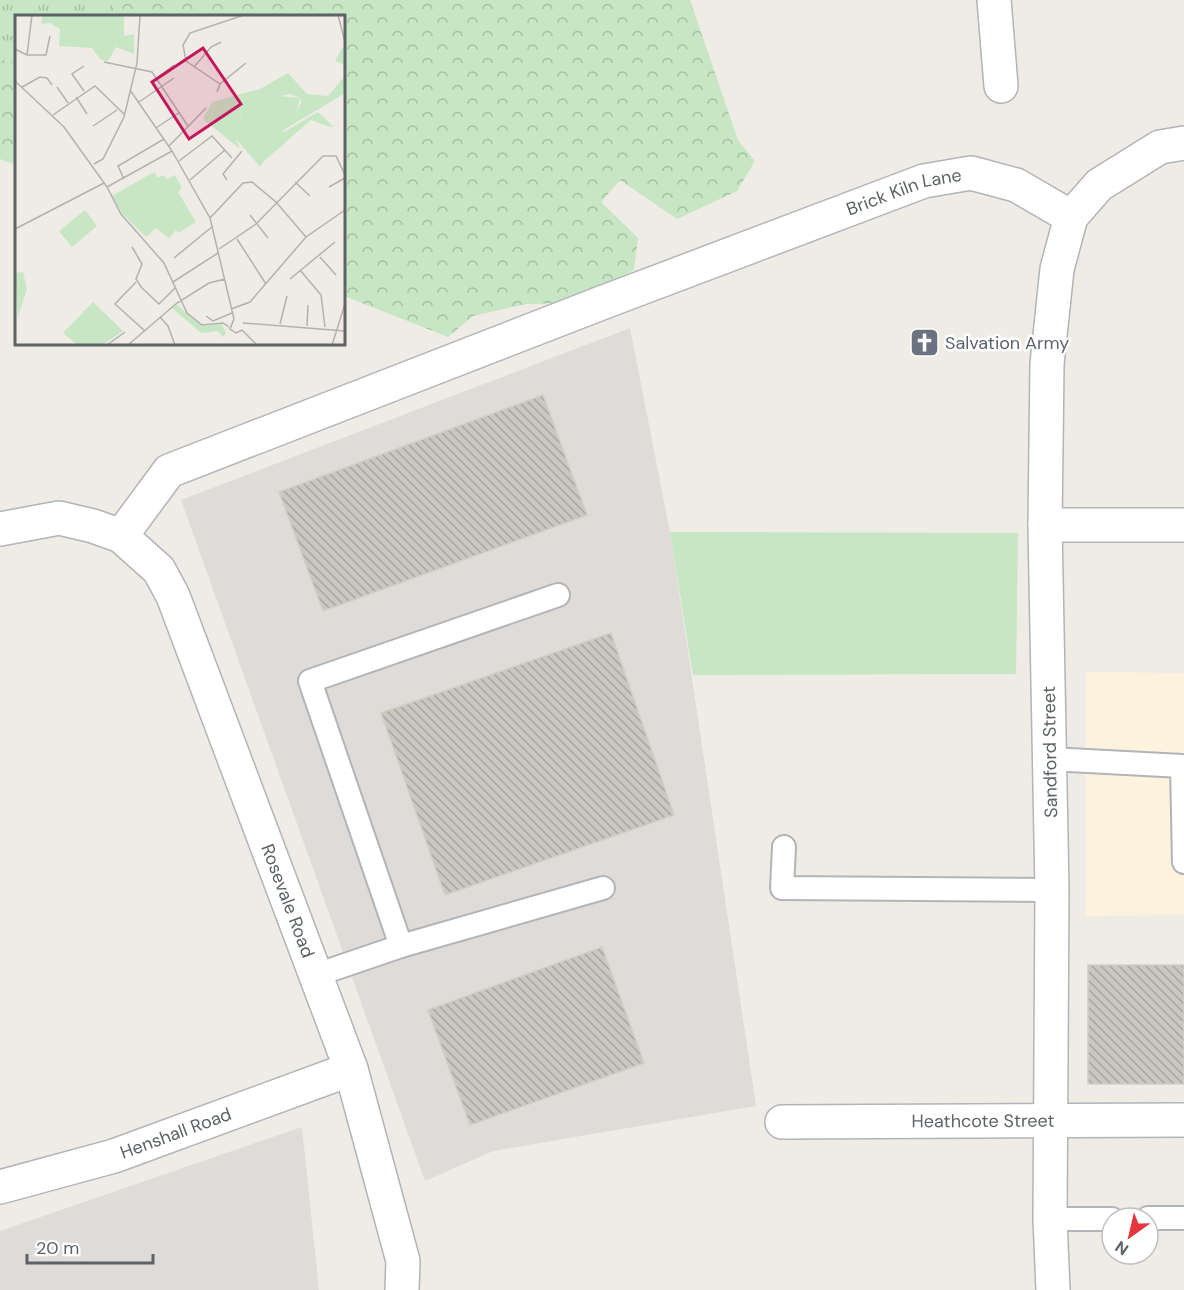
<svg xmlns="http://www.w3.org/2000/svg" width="1184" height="1290" viewBox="0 0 1184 1290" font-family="'DM Sans',sans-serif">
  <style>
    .commercial { fill: #fdf2dd }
    .industrial { fill: #dedbd8 }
    .grass { fill: url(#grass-tufts) }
    .forest { fill: url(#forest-crowns) }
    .green { fill: #c7e6c3 }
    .building { fill: url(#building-back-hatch); stroke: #d4cdc4; stroke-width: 1.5 }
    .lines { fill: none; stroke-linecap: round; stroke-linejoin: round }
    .service-casing { stroke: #b1b4b8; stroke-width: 26 }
    .pedestrian-casing { stroke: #b1b4b8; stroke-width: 36 }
    .minor-casing { stroke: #b1b4b8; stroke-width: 36 }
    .service { stroke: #fff; stroke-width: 22 }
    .pedestrian { stroke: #fff; stroke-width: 33 }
    .minor { stroke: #fff; stroke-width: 33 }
    .labels { text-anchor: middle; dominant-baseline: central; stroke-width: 5; stroke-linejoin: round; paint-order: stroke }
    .street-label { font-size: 18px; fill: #5d6266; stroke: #fff }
    .worship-label { font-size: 18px; fill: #5b616d; stroke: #fff; text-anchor: start }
    .inset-road { fill: none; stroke: #b1b1af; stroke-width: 1.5 }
    .view { fill: #c2185b; fill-opacity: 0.15; stroke: #c2185b; stroke-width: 3 }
    .inset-edge { fill: none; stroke: #5d6266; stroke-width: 3 }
  </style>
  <defs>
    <pattern id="grass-tufts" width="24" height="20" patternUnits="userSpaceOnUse" patternTransform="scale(1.5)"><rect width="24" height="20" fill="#c7e6c3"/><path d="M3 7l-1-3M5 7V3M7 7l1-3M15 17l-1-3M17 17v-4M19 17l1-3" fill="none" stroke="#a5bea2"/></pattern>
    <pattern id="forest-crowns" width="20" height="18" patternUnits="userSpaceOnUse" patternTransform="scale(1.5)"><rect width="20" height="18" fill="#c7e6c3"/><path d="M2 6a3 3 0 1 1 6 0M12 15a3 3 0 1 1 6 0" fill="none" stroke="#a5bea2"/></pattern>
    <pattern id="building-back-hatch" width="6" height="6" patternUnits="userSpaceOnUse" patternTransform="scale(1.5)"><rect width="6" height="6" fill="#cac7c3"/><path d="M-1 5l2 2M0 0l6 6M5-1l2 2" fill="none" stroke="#a7a5a2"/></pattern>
  </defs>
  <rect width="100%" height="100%" fill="#efece6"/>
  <polygon class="commercial" points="1086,672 1184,673 1184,915 1086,916"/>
  <g class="industrial">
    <polygon points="630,328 670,532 756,1106 493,1151 425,1181 181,500"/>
    <polygon points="302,1127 319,1290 0,1290 0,1231"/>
  </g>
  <polygon class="grass" points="0,0 110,0 115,8 112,16 16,16 16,63 0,59"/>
  <g class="forest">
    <polygon points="110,0 690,0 738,140 755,161 737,191 677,219 620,180 601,202 638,238 634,270 568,303 526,304 473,316 448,337 344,296 344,16 112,16 115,8"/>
    <polygon points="0,59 16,63 16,165 0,159"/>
  </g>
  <polygon class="green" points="670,532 1018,533 1016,674 693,675"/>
  <g class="building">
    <polygon points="543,395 587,515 323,611 279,492"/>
    <polygon points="611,633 674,815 445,895 381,713"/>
    <polygon points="602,947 644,1063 470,1125 428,1010"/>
    <rect x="1088" y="965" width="96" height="119"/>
  </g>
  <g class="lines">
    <defs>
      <g id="service">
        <polyline points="1050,759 1182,766 1184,862"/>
        <polyline points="784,847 782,888 1052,890"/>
        <polyline points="401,946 603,888"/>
        <polyline points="316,975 401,946 310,681 558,595"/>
        <polyline points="1148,1218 1184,1218"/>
        <polyline points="1050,1219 1112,1219"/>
      </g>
      <polyline id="pedestrian" points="259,436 604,302"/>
      <g id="minor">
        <polyline points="994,0 1001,86"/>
        <path id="s1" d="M604 302 924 181 971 173 1016 185 1071 217"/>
        <polyline points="1045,525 1184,525"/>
        <path id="s2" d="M0 529 59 518 93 526 121 536 159 570 173 596 351 1069 403 1261 402 1290"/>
        <polyline points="121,536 169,471 259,436"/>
        <path id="s3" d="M782 1122 1184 1120"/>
        <path id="s4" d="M0 1187 114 1156 351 1069"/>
        <polyline points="1053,1290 1050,1219 1052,890 1045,525 1047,364 1057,269 1071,217 1099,185 1160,147 1184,143"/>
      </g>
    </defs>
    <use href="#service" class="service-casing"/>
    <use href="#pedestrian" class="pedestrian-casing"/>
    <use href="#minor" class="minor-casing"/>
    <use href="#service" class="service"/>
    <use href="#pedestrian" class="pedestrian"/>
    <use href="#minor" class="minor"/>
  </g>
  <defs>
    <symbol id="church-square" viewBox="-11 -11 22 22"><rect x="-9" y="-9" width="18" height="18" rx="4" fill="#6b7280" stroke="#fff"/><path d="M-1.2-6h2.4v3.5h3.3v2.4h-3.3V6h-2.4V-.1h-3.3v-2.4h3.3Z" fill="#fff"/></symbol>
  </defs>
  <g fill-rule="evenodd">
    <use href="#church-square" x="908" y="326" width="33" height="33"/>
  </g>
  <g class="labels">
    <g class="street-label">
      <text stroke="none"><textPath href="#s1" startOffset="320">Brick Kiln Lane</textPath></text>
      <text transform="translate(1050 752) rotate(-91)">Sandford Street</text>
      <text stroke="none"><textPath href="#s2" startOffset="531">Rosevale Road</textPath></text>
      <text stroke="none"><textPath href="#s3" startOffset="201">Heathcote Street</textPath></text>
      <text stroke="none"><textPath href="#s4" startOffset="184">Henshall Road</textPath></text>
    </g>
    <g class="worship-label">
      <text x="945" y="343">Salvation Army</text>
    </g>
  </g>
  <g transform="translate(15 15)">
    <rect width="330" height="330" fill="#efece6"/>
    <path d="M242 79 285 83 281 98 272 110 295 94 307 92 270 114 245 152 221 124 225 114 226 94 220 89Z" fill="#c7e6c3"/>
    <path d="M327 33H330V78L302 95 295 94 277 108 272 110 266 105 281 98 286 88 285 83 275 79 247 85 242 79 220 89 226 94 225 114 221 124 225 134 188 104 197 87 245 74 273 58 292 79 313 81 329 62 328 49 320 46ZM303 97 318 111 330 109 315 112 296 105 249 146 250 137 264 120ZM253 116 259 121 244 134 234 135ZM8 257 12 274 3 302 0 258Z" fill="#c7e6c3"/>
    <path d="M28 0H109V21L119 19V39L101 32 93 46 86 45 77 33 44 31 45 14 35 8 26 9ZM139 157 143 163 148 160 152 164 160 160 167 173 163 177 181 207 163 218 161 215 154 223 141 213 131 222 107 198 97 181ZM70 195 82 211 57 232 44 216ZM78 287 108 316 87 330H63L48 318ZM162 290 187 311 207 309 211 318 208 322 203 316 186 318 157 293Z" fill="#c7e6c3"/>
    <path class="inset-road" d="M323 0 330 27M0 34 12 40H31L35 21M12 40 17 0M89 47 137 57 173 111M179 52 196 32 206 27M142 63 159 50M0 66 49 112 92 172 157 136 195 203 219 304M205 69 171 46 168 30 175 18 229 0M7 72 25 62 32 63 37 70M42 72 53 88M115 75 157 136M69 76 57 59 69 51M202 77 205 69 231 48M61 82 72 99M124 87 159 63M38 100 80 71 110 100M78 111 102 95M141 113 165 97M154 131 191 93M164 146 197 121 217 143M79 149 88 144 109 102 122 48 125 0M109 164 103 151 149 124M175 165 210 135M212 165 208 159 227 136M280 167 295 181M92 172 106 199 149 248 172 298 187 310 208 308 214 312M314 172 330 163M235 200 253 223M195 203 228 168 237 167 261 187 291 222M0 214 89 168M222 224 251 269M117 232 127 249 121 264 126 272 144 289 160 273M204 234 241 209 308 141H321L330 160M305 242 321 260M159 243 198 211M285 255 306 280 310 312M275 264 320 227M121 267 100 289 130 316M158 267 203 238M216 294 235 287 291 222 330 195M191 301 198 306 217 298M145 302 153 311 160 330M219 304 215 314 221 318 227 315M228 308 330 316M265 309 272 281M292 311 293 290M227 315 242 330M92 330 110 317M113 330 162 288 194 268 210 264M317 330 330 289"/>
    <path class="view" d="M188 33 226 89 174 124 137 67Z"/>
    <rect width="330" height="330" class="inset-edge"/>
  </g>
  <g transform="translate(1130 1236) rotate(214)"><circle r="28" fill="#ffffff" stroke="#bec0c2" stroke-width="1.5"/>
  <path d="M0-4.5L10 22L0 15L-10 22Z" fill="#e4373d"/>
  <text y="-9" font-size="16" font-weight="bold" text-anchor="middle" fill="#5d6266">N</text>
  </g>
  <path d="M27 1254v9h126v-9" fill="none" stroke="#5d6266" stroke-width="3"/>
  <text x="36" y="1254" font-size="18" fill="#5d6266" stroke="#ffffff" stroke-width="4.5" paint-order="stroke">20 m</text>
</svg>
